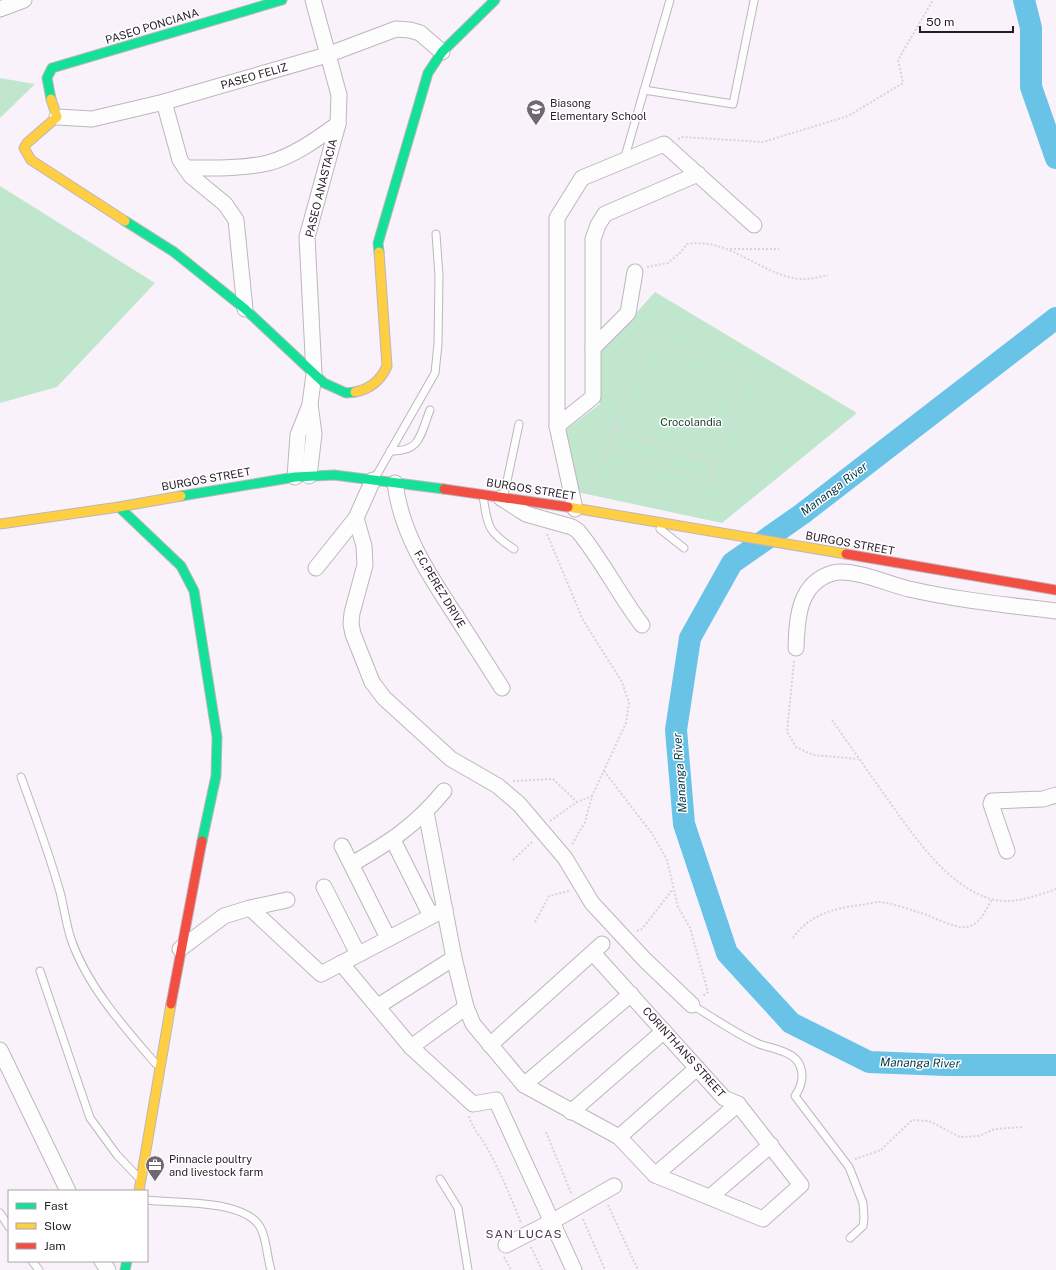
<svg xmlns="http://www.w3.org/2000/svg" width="1056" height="1270" viewBox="0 0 1056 1270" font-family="'Public Sans',sans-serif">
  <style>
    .green { fill: #c1e6ce }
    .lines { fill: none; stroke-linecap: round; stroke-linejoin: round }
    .river { stroke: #69c3e7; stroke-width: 22 }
    .lane-casing { stroke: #beb6be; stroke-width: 9 }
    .street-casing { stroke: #beb6be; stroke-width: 17 }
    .fast-casing { stroke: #beb6be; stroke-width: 11 }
    .slow-casing { stroke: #beb6be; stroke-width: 11 }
    .jam-casing { stroke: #beb6be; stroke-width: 11 }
    .path { stroke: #d7d4d8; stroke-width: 2; stroke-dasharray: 2 2; stroke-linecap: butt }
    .lane { stroke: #fefdfe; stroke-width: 7 }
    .street { stroke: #fefdfe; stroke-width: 15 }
    .fast { stroke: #16e098; stroke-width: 9 }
    .slow { stroke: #ffcf43; stroke-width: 9 }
    .jam { stroke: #f24e42; stroke-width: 9 }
    .labels { text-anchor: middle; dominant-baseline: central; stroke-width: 3; stroke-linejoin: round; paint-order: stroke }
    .street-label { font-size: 11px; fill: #251c26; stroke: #fff }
    .poi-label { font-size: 11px; fill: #251c26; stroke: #fff; text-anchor: start }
    .park-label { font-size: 11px; fill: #163e25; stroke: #fff }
    .water-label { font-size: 12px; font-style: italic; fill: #00384b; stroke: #fff }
    .neighbourhood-label { font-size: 12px; letter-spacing: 1px; fill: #503a51; stroke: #fff }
  </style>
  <rect width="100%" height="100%" fill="#faf2fb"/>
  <g class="green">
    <polygon points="0,78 35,84 0,118"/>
    <polygon points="0,186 155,283 57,387 0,403"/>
    <polygon points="655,292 857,413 722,523 577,492 564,431 600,404 597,356"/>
  </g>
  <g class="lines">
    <g class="river">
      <polyline points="1024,0 1031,28 1031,87 1056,158"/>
      <polyline points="1056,318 802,514 732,563 690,638 676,730 684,824 727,953 791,1023 869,1062 946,1065 1056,1065"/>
    </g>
    <defs>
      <g id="lane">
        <polyline points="644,90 733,104 754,1"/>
        <polyline points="624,160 670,0"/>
        <path d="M390 451C421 452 420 435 430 410"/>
        <polyline points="375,478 435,373 438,344 439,276 436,234"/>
        <polyline points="504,495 519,424"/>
        <path d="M483 496C488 527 487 531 514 549"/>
        <polyline points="660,529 684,548"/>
        <path d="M21 777C35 815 49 853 60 892 64 907 66 924 71 939 87 986 124 1027 156 1064"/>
        <polyline points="40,971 90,1118 117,1155 138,1177"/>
        <path d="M692 1005C714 1018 736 1034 759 1044 770 1048 791 1051 798 1062 805 1073 802 1086 795 1096L849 1167 863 1203 864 1218 863 1226 850 1238"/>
        <polyline points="440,1179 458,1208 468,1270"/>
        <path d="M147 1200C175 1204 250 1198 262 1231 267 1243 267 1257 271 1270"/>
        <polyline points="0,1213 9,1227"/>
        <polyline points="32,1261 39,1270"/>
      </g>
      <g id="street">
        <polyline points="0,9 24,0"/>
        <polyline points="164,102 180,160 191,176 225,204 236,220 245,309"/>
        <polyline points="57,117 92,119 164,102 327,55 396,29 410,30 420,33 442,52"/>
        <path d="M185 168C213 168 241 169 268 163 294 156 317 139 338 124"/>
        <polyline points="593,348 628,313 635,272"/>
        <polyline points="557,426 593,397 593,239 598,225 605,214 698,174"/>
        <polyline points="309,476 314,434 310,404 314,374 307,237 338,124 339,95 313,0"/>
        <polyline points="295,477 298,435 310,405"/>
        <path d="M395 483C401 532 427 572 454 613 470 638 486 663 502 688"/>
        <path d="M501 498 526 514 572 527 578 531C602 560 619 595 642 625"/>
        <polyline points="575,509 557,426 557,218 582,178 664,144 754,225"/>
        <polyline points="356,518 364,546 365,565 352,613 351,624 353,634 372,682 384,698 451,759 498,786 519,804 565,858 592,903 645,960 692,1005"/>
        <polyline points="316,568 356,518 373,480"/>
        <path d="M796 648C797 619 798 583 833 573 853 568 888 584 909 589 957 600 1007 605 1056 611"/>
        <polyline points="426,812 454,958 466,1007 473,1024 524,1085 619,1137 655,1175 763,1219 801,1185 738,1104 724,1098 593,953"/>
        <polyline points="393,840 431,916"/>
        <polyline points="342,846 388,938"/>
        <polyline points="1007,851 991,804 992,801 1043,799 1056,795"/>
        <path d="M352 864C390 842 415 826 444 791"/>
        <polyline points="324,887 358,954"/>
        <polyline points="250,908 321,974 445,909"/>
        <polyline points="180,949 224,916 250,908 287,900"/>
        <polyline points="341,963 411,1047 473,1104 496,1100 574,1270"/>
        <polyline points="378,1006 454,958"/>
        <polyline points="490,1045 602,944"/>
        <polyline points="411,1047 466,1007"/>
        <polyline points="0,1050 68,1191"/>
        <polyline points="524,1085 631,994"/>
        <polyline points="571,1112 664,1031"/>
        <polyline points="619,1137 697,1068"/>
        <polyline points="655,1175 738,1104"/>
        <polyline points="710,1197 771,1145"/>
        <polyline points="506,1245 553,1221 614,1186"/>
        <polyline points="102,1261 108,1270"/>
      </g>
      <g id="fast">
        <polyline points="51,99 47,78 52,68 282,0"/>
        <polyline points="125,221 174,252 245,309 324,383 346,393 355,392"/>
        <polyline points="379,252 378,243 428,73 442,52 495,0"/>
        <polyline points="181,496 295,477 334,475 444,489"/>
        <polyline points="119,507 181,566 194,591 217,737 216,776 202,841"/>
        <polyline points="125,1270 127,1261"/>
      </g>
      <g id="slow">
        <polyline points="51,99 57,117 27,143 24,148 31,160 125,221"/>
        <path d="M355 392C370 389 381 380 387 366L379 252"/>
        <polyline points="568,507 846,554"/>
        <polyline points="0,524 119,507 181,496"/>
        <polyline points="139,1191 171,1004"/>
      </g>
      <g id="jam">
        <polyline points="444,489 568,507"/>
        <polyline points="846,554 1056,590"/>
        <polyline points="171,1004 202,841"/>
      </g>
    </defs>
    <use href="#lane" class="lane-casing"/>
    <use href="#street" class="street-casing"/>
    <use href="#fast" class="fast-casing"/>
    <use href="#slow" class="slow-casing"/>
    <use href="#jam" class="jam-casing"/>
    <g class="path">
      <polyline points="678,139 683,137 763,142 848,116 903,83 898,60 933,0"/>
      <polyline points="730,249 779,249"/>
      <path d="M647 267 668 263 681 252 687 244C730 237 760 275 800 279 809 280 819 277 828 275"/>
      <polyline points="613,427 715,464"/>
      <polyline points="588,494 648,341 747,374 709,483 606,445"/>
      <polyline points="547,534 583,620 622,682 629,703 626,723 592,796 585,822 571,846"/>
      <polyline points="794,661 787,732 796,747 813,755 858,759"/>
      <path d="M832 720C850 746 868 771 886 797 912 833 946 886 991 899 1013 905 1036 896 1056 889"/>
      <polyline points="604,771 653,835 667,860 678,907 690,928 708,992 703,996"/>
      <polyline points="513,781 553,779 577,802"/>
      <polyline points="550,821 577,802 592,796"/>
      <polyline points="513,860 533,841"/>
      <polyline points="535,922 549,896 569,891"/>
      <polyline points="637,931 642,929 673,889"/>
      <path d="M793 938C808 915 835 908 861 905 867 904 874 902 879 902 892 903 908 909 921 913 932 916 955 929 966 927 980 925 986 910 992 899"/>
      <path d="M469 1116C472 1128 480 1136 486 1146 500 1171 511 1197 521 1223"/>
      <polyline points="546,1132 572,1195"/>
      <polyline points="855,1159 881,1150 912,1120 929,1121 960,1137 979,1136 995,1129 1022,1127"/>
      <polyline points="608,1205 638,1270"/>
      <polyline points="583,1219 605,1270"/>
      <polyline points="531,1247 542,1270"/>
      <polyline points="504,1257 511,1270"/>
    </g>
    <use href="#lane" class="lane"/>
    <use href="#street" class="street"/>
    <use href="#fast" class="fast"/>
    <use href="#slow" class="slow"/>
    <use href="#jam" class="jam"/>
  </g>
  <defs>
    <symbol id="school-pin" viewBox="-11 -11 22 30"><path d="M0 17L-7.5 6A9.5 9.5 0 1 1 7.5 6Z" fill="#706771" stroke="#fff"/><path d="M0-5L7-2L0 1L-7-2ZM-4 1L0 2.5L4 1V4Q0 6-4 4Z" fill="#fff"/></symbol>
    <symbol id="office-pin" viewBox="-11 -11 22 30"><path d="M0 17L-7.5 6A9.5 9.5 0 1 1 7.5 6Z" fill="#706771" stroke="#fff"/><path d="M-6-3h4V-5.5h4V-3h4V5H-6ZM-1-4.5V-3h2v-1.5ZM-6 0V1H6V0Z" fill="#fff"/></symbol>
  </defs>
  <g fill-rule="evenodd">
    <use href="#school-pin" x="525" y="98" width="22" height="30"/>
    <use href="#office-pin" x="144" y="1154" width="22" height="30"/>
  </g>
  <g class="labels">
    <g class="street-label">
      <text transform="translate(152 26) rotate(-17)">PASEO PONCIANA</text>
      <text transform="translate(254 76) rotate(-16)">PASEO FELIZ</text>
      <text transform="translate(321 188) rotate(-76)">PASEO ANASTACIA</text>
      <text transform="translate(206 479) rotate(-10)">BURGOS STREET</text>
      <text transform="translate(531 489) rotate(9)">BURGOS STREET</text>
      <text transform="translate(850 543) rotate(10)">BURGOS STREET</text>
      <text transform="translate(440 589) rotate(59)">F.C.PEREZ DRIVE</text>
      <text transform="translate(684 1052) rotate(48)">CORINTHANS STREET</text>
    </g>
    <g class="poi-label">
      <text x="550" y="103">Biasong<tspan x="550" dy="13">Elementary School</tspan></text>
      <text x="169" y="1159">Pinnacle poultry<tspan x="169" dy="13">and livestock farm</tspan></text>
    </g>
    <g class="park-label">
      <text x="691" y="422">Crocolandia</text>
    </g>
    <g class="water-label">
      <text transform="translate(834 489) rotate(-37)">Mananga River</text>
      <text transform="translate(680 773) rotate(-94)">Mananga River</text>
      <text transform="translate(920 1063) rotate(1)">Mananga River</text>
    </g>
    <g class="neighbourhood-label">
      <text x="524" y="1234">SAN LUCAS</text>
    </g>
  </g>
  <rect x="8" y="1190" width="140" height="72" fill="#ffffff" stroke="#a8a4a8"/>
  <rect x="16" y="1203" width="20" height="6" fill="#16e098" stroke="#a8a4a8"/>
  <text x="44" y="1210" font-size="12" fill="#251c26">Fast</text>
  <rect x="16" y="1223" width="20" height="6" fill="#ffcf43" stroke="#a8a4a8"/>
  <text x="44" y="1230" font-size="12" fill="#251c26">Slow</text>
  <rect x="16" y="1243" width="20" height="6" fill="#f24e42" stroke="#a8a4a8"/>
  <text x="44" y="1250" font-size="12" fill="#251c26">Jam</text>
  <path d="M920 26v6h93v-6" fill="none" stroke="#251c26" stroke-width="2"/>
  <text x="926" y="26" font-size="12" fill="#251c26" stroke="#ffffff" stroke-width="3" paint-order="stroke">50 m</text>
</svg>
